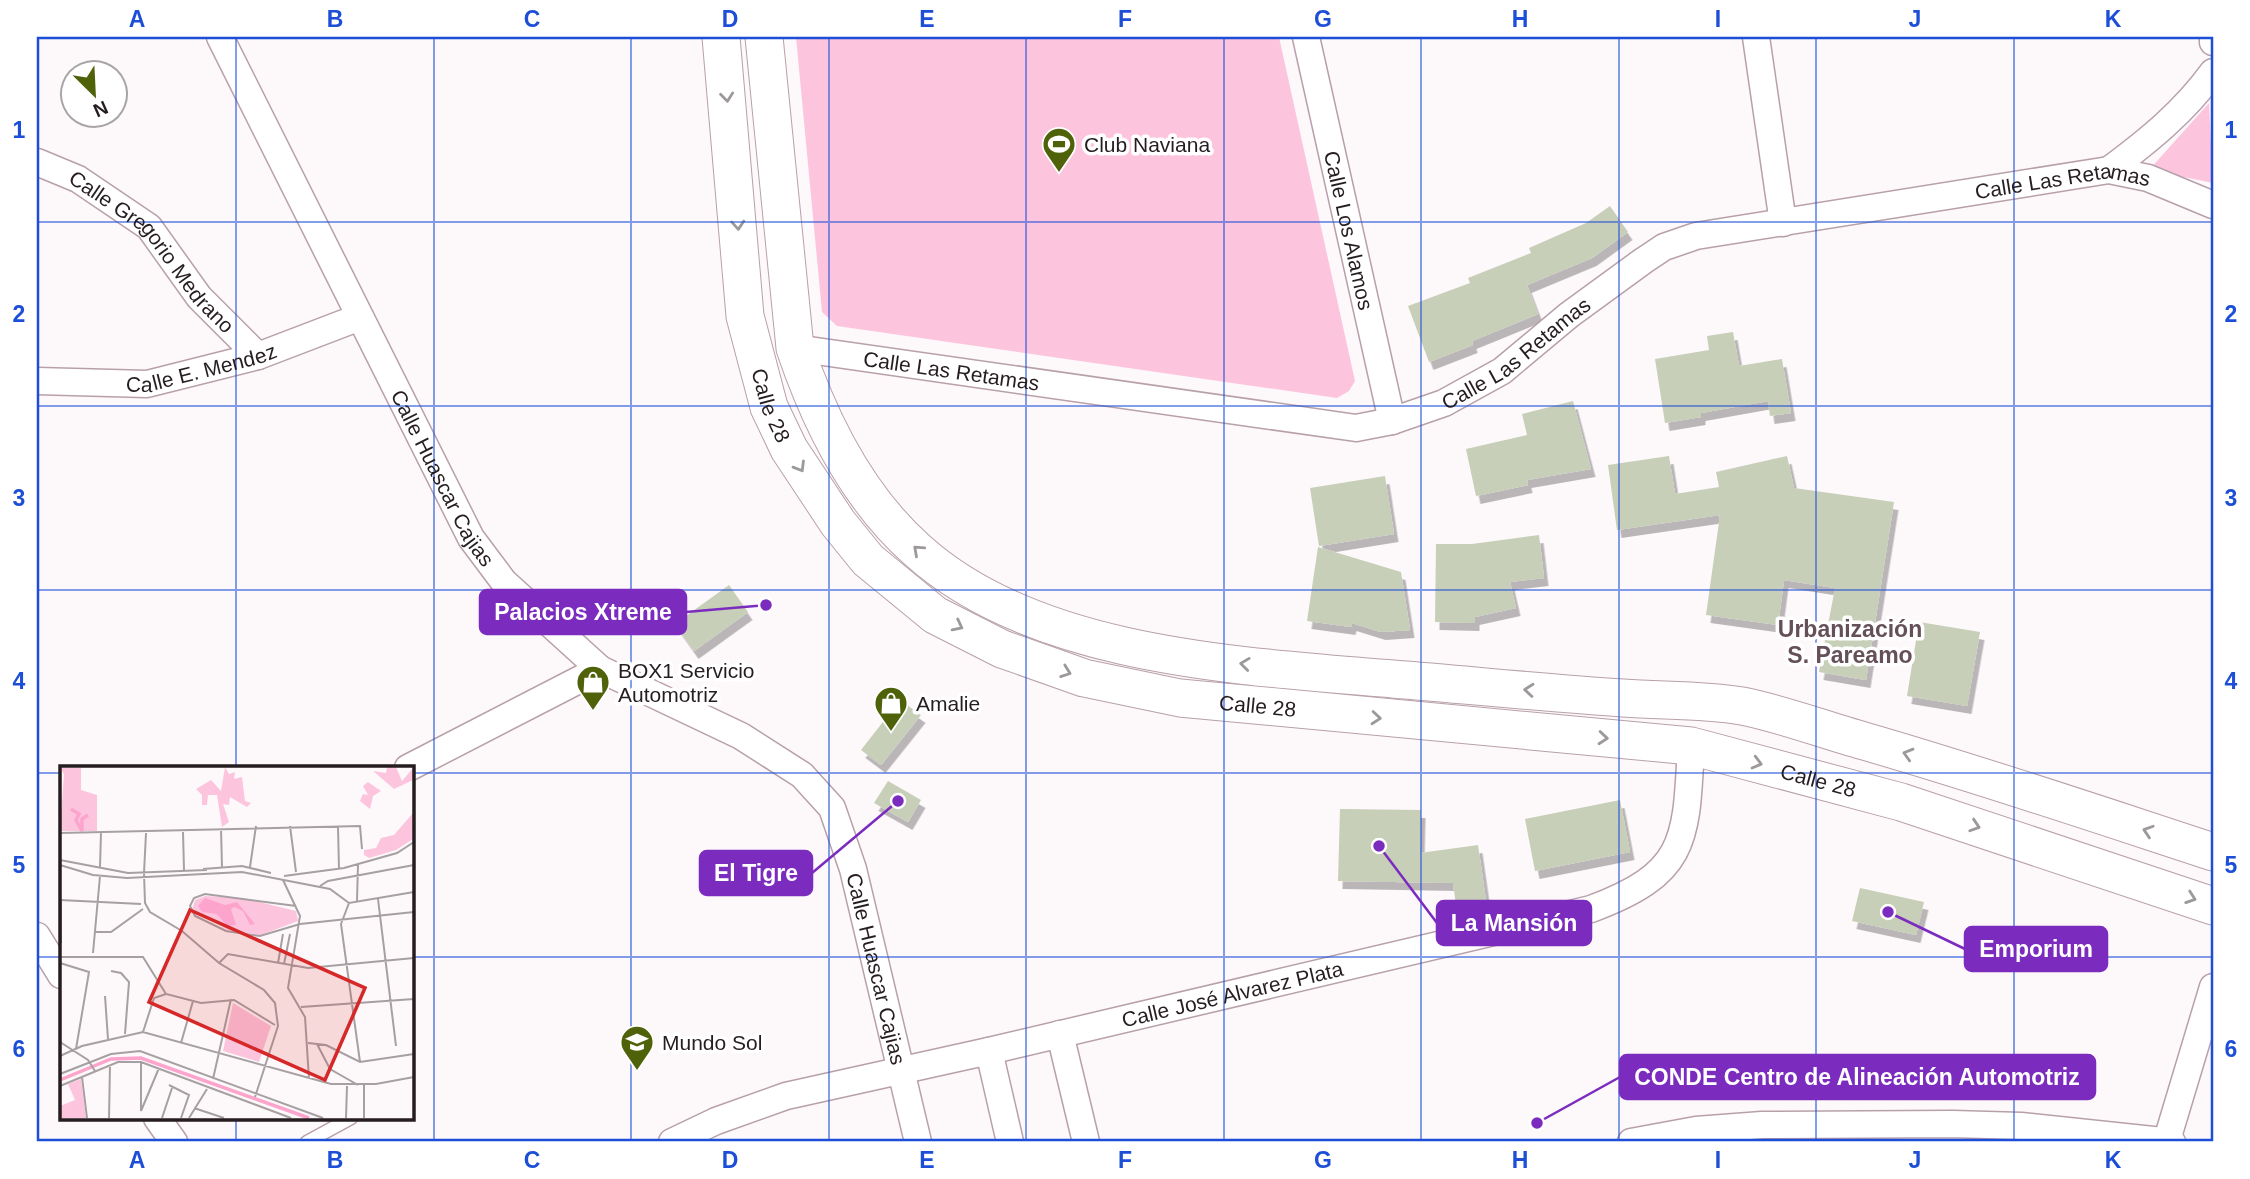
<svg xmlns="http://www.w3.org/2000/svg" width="2250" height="1179" viewBox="0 0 2250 1179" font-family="Arial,sans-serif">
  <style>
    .green { fill: #fcc5dd }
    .building { fill: #c7cfb8; filter: url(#shadow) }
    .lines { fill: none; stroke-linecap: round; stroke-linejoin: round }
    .lane-casing { stroke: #b8a0aa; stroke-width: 15 }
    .street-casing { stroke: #b8a0aa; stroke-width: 29 }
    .secondary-casing { stroke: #b8a0aa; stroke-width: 39 }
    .lane { stroke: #fff; stroke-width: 12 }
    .street { stroke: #fff; stroke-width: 26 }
    .secondary { stroke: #fff; stroke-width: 37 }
    .oneway { stroke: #9d999b }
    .grid { fill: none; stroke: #1d4ed8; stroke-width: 2; stroke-opacity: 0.55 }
    .labels { text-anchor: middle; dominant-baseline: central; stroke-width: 7; stroke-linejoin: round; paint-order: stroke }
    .poi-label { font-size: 21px; fill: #261d21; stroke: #fff; text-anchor: start }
    .street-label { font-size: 21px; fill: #261d21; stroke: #fff }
    .neighbourhood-label { font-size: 23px; font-weight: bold; fill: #655059; stroke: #fff }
    .inset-river { fill: none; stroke: #fda4cd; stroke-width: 3.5 }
    .inset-road { fill: none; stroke: #a7a0a3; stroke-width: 2 }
    .view { fill: #d62828; fill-opacity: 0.15; stroke: #d62828; stroke-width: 3.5 }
    .inset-edge { fill: none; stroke: #261d21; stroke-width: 3.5 }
    .leader { fill: none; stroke: #7b2cbf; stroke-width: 2.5 }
    .callout-dot { fill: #7b2cbf; stroke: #fff; stroke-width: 2.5 }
    .callout { fill: #7b2cbf; stroke: #7b2cbf; stroke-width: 2.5 }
    .callout-label { font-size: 23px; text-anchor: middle; font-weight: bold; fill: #fff }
    .neatline { fill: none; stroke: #1d4ed8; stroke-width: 2.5 }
    .grid-label { font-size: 23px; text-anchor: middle; font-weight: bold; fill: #1d4ed8 }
  </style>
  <defs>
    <filter id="shadow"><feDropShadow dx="4.5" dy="8" stdDeviation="0" flood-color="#0004"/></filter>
  </defs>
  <rect width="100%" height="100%" fill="#fdf8fa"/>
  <g class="green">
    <polygon points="796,37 1279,37 1355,381 1349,391 1337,398 837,326 822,312"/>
    <polygon points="2209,103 2213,183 2149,170"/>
  </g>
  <g class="building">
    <polygon points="1610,206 1628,232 1592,258 1527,285 1538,314 1472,341 1473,345 1429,362 1408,306 1470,283 1468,278 1531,253 1529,248 1586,223"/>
    <polygon points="1733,332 1739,366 1782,359 1791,413 1770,416 1768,401 1701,413 1701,417 1665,423 1655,359 1709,350 1707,336"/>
    <polygon points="1573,401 1591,469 1527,480 1528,485 1476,496 1466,449 1527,435 1522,414"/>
    <polygon points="1669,456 1675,494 1719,487 1716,472 1787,456 1794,488 1894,502 1866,680 1819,672 1835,588 1784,580 1778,625 1706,615 1720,515 1617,530 1608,465"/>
    <polygon points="1385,476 1394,534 1319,546 1310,488"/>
    <polygon points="1539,535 1544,578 1510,582 1516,608 1475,617 1475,623 1435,622 1436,544 1472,544"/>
    <polygon points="1318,547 1401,572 1410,630 1381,632 1352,623 1351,627 1307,621"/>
    <polygon points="729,585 748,612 694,651 675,624"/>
    <polygon points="1919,622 1980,632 1967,706 1907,696"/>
    <polygon points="900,700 921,715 881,765 861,750"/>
    <polygon points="888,781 921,800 908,822 874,803"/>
    <polygon points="1620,800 1630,852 1535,871 1525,819"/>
    <polygon points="1340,809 1421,810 1420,853 1478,845 1486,901 1456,905 1453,883 1338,881"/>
    <polygon points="1860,888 1924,902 1916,935 1852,921"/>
  </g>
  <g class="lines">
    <defs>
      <polyline id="lane" points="307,1142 351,1118"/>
      <g id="street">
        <path id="s1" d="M220 37 471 538 504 582 600 669 741 736 802 775 832 808 853 869 918 1142"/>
        <path id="s2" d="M1306 37 1392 421"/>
        <polyline points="1756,37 1783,223"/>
        <polyline points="2213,37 2213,42"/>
        <path id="s3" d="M37 162 78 179 149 227 199 297 258 356"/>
        <path d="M2109 170C2148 141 2184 112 2213 72"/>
        <path id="s4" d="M795 348 1356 428 1392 421 1444 403 1502 371 1569 315 1643 261 1664 247 1696 236 2109 170 2148 178 2213 205"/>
        <path id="s5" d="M37 381 147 384 258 356 360 317"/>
        <polyline points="408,768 600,669"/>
        <polyline points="37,936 61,975"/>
        <polyline points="1060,1034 1086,1142"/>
        <polyline points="989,1051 1010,1142"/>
        <polyline points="157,1118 174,1142"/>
        <polyline points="2167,1140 2213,987"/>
        <path id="s6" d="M672 1142 716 1121 786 1096 989 1051 1591 909C1688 873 1686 840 1691 746"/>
        <polyline points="1631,1142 1696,1130 1762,1125 1953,1124 2021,1126 2172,1142"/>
      </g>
      <g id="secondary">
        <path id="s7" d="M721 37 745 316 769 407 789 449 838 523 868 560 935 615 1002 649 1084 678 1180 698 1691 746 1901 802 2213 906"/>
        <path d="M764 37 795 348C820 422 857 497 917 550 1035 657 1241 666 1393 679 1469 685 1546 693 1623 698 1662 701 1702 699 1742 706 1783 714 1824 730 1864 741 1982 775 2097 814 2213 852"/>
      </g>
    </defs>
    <use href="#lane" class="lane-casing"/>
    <use href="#street" class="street-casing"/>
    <use href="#secondary" class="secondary-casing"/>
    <use href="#lane" class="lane"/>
    <use href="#street" class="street"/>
    <use href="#secondary" class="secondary"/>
  </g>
  <defs><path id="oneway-chevron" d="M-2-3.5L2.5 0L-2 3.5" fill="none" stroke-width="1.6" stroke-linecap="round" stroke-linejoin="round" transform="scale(1.75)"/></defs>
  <g class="oneway">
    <use href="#oneway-chevron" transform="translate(727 97) rotate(84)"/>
    <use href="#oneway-chevron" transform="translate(738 225) rotate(86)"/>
    <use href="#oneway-chevron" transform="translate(800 467) rotate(59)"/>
    <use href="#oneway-chevron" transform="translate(918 550) rotate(-138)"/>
    <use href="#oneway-chevron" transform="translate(958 626) rotate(27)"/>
    <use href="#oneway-chevron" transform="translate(1245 664) rotate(-173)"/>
    <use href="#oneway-chevron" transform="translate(1066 672) rotate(20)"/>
    <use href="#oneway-chevron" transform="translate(1529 690) rotate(-175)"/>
    <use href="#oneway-chevron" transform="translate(1376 718) rotate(5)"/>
    <use href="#oneway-chevron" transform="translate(1603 738) rotate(5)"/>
    <use href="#oneway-chevron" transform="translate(1908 754) rotate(-164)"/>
    <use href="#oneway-chevron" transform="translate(1757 763) rotate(15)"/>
    <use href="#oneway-chevron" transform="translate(1975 826) rotate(18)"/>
    <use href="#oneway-chevron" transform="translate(2148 831) rotate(-162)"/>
    <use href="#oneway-chevron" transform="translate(2191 898) rotate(19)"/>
  </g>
  <path class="grid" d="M236 37V768M434 37V1142M631 37V1142M829 37V1142M1026 37V1142M1224 37V1142M1421 37V1142M1619 37V1142M1816 37V1142M2014 37V1142M37 222H2213M37 406H2213M37 590H2213M37 773H61M411 773H2213M37 957H61M411 957H2213M236 1118V1142"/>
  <defs>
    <symbol id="stadium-pin" viewBox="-11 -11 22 30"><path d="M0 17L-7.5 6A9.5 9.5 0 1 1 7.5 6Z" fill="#4f620a" stroke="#fff"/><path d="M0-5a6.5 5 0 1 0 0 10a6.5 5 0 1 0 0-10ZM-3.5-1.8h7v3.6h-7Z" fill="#fff"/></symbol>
    <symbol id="shop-pin" viewBox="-11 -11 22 30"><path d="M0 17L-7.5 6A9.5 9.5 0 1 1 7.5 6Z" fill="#4f620a" stroke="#fff"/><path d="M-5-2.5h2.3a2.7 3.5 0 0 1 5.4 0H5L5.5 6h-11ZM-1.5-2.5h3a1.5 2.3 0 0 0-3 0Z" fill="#fff"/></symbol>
    <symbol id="school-pin" viewBox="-11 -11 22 30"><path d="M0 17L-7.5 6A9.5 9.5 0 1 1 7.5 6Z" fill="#4f620a" stroke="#fff"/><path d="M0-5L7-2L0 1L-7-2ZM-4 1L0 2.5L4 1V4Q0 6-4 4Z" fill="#fff"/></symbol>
  </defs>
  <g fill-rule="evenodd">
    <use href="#stadium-pin" x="1040" y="125" width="38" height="52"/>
    <use href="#shop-pin" x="574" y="663" width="38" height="52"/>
    <use href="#shop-pin" x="872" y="684" width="38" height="52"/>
    <use href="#school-pin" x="618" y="1023" width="38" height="52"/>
  </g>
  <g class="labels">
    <g class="poi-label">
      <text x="1084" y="144">Club Naviana</text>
      <text x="618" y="670">BOX1 Servicio<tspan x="618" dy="24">Automotriz</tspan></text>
      <text x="916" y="703">Amalie</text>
      <text x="662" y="1042">Mundo Sol</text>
    </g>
    <g class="street-label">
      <text stroke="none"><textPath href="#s4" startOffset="1334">Calle Las Retamas</textPath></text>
      <text stroke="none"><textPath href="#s2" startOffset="198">Calle Los Alamos</textPath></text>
      <text stroke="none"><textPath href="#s3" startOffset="149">Calle Gregorio Medrano</textPath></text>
      <text stroke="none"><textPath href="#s4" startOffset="746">Calle Las Retamas</textPath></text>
      <text stroke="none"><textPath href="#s5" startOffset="166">Calle E. Mendez</textPath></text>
      <text stroke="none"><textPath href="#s4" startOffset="158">Calle Las Retamas</textPath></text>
      <text stroke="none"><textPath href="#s7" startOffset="373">Calle 28</textPath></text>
      <text stroke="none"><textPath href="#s1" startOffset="494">Calle Huascar Cajias</textPath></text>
      <text stroke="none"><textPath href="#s7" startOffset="982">Calle 28</textPath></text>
      <text stroke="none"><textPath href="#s7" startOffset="1549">Calle 28</textPath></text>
      <text stroke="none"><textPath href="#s1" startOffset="1185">Calle Huascar Cajias</textPath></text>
      <text stroke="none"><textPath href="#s6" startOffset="581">Calle José Alvarez Plata</textPath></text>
    </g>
    <g class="neighbourhood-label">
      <text x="1850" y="629">Urbanización<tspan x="1850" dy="26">S. Pareamo</tspan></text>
    </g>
  </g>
  <g transform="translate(60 766)">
    <rect width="354" height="354" fill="#fdf8fa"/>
    <path d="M165 1 169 8 175 6 174 13 182 11 185 35 191 37 187 41 170 31 169 39 163 38 169 56 162 61 157 29H148L147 39H142V29L136 23 151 14 161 25ZM327 1H336L342 15 353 2V14L334 23 313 5 326 7ZM0 2H21V24L37 29V65H0L4 8ZM308 16 321 25 313 30 310 43 300 35 303 28 308 29 303 20ZM353 47V73L336 84 309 92 304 89V84L316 82 321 72 334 69ZM145 130 183 132 236 145 238 155 201 169 168 164 132 143 135 134ZM173 237 211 260 199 296 163 285ZM21 313 26 352H0V340L15 334 8 318Z" fill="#fcc5dd"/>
    <path d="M145 132 165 139 177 136 195 158 190 159 183 145 174 141 171 143 176 159 167 160 157 148 142 146 138 140Z" fill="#fda4cd"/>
    <path class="inset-river" d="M11 43 19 48 16 54 22 65V53L28 49M0 314 51 293 81 292 249 352"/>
    <path class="inset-road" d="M230 60 236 106M278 61 279 103M161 63 162 101M123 66 124 104M0 67 300 60 302 83M0 94 68 107 147 104M0 99 33 109 67 112 182 106 270 123 289 137 354 126M40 101 41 67M190 101 196 60M143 103 182 100 211 107M84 107 86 67M84 107 85 137 90 146 122 165 159 197 204 224 215 237 218 260 195 331M224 110 284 102 337 87 354 76M223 114 240 150 228 222 245 251 249 313M260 120 268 115 354 99M318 133 336 280M0 134 81 138M297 135 298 98M289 137 281 158 300 296M236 140 145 128 134 132 130 140 135 150 166 165 200 170 240 158 354 146M35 166H51L83 143M1 177V134M33 187 40 110M0 191H83L106 228 141 237 174 234 215 259M0 197 29 206 16 283M159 197 168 188 248 202 354 192M218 197 223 168M224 198 230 168M51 205 61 207 69 216 65 268M45 230 48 273M241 241 354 233M83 266 94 232 106 228M0 276 28 294 35 305M121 277 133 235M248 277 266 279 300 296 354 288M257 278 270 303 298 319M0 290 22 280 83 266 271 318H316L354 311M81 296V345M0 308 51 288 80 285 263 352M22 311 27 352M153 313 171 233M109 319 129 329 121 352M304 319V352M0 320 58 296H81L231 352M134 342 164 352M81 345 99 302M49 352 50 299M102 352 112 322M129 352 147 323M286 352 287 320"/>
    <path class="view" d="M130 144 305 222 265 314 89 236Z"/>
    <rect width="354" height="354" class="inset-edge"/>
  </g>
  <path class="leader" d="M766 605L686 612M898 801L812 873M1379 846L1437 923M1888 912L1965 949M1537 1123L1620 1077"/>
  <g class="callout-dot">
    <circle cx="766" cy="605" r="7"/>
    <circle cx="898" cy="801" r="7"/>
    <circle cx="1379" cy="846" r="7"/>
    <circle cx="1888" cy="912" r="7"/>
    <circle cx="1537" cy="1123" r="7"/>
  </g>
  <g class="callout">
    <rect x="480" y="590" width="206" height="44" rx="7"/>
    <rect x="700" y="851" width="112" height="44" rx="7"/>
    <rect x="1437" y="901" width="154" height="44" rx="7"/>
    <rect x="1965" y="927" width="142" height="44" rx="7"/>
    <rect x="1620" y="1055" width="475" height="44" rx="7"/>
  </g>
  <g class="callout-label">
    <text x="583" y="620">Palacios Xtreme</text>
    <text x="756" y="881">El Tigre</text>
    <text x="1514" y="931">La Mansión</text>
    <text x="2036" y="957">Emporium</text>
    <text x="1857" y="1085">CONDE Centro de Alineación Automotriz</text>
  </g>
  <rect width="2250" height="1179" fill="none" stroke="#ffffff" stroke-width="77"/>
  <g transform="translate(94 94) rotate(156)"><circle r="33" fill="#ffffff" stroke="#a8a5a6" stroke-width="2"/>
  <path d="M0-5L12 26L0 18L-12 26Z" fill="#4f620a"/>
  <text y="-10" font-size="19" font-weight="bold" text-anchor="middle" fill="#261d21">N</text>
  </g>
  <rect x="38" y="38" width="2174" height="1102" class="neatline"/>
  <g class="grid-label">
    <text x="137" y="27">A</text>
    <text x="335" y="27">B</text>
    <text x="532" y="27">C</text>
    <text x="730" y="27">D</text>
    <text x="927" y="27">E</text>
    <text x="1125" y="27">F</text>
    <text x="1323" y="27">G</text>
    <text x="1520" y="27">H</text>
    <text x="1718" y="27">I</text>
    <text x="1915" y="27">J</text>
    <text x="2113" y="27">K</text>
    <text x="19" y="138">1</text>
    <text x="2231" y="138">1</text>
    <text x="19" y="322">2</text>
    <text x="2231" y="322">2</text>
    <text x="19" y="506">3</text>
    <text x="2231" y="506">3</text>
    <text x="19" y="689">4</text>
    <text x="2231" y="689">4</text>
    <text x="19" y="873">5</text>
    <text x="2231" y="873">5</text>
    <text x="19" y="1057">6</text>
    <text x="2231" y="1057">6</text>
    <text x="137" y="1168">A</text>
    <text x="335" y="1168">B</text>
    <text x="532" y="1168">C</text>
    <text x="730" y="1168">D</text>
    <text x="927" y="1168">E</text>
    <text x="1125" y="1168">F</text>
    <text x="1323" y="1168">G</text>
    <text x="1520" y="1168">H</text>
    <text x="1718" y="1168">I</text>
    <text x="1915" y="1168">J</text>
    <text x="2113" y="1168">K</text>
  </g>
</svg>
